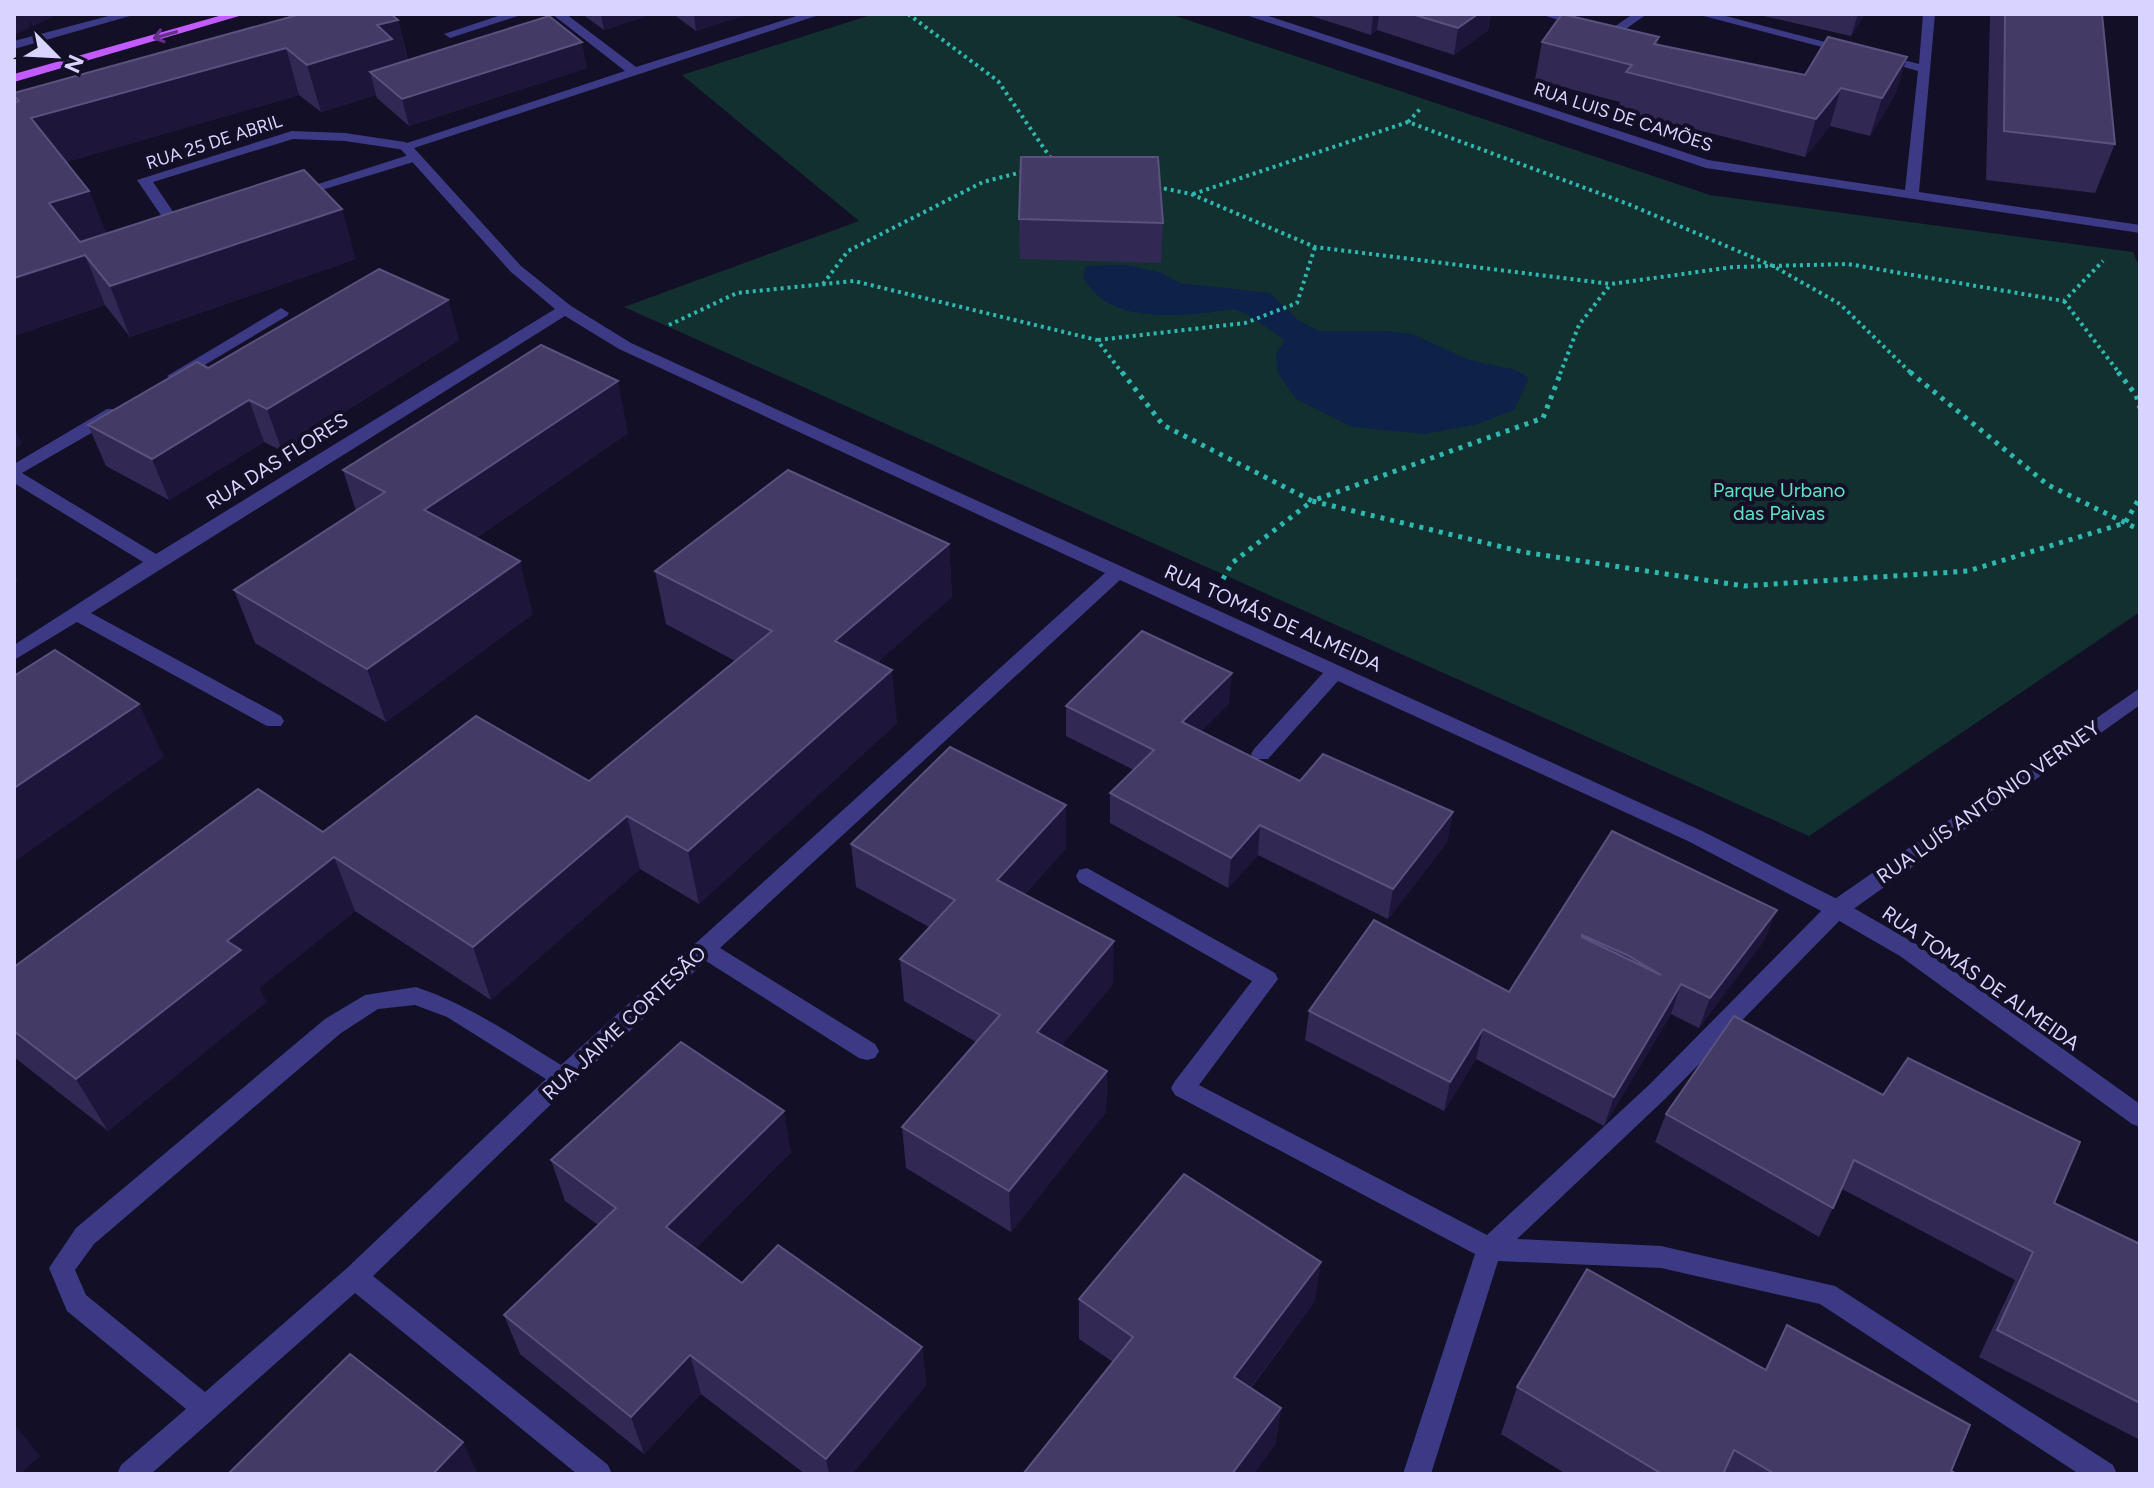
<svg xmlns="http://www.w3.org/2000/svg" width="2154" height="1488" viewBox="0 0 2154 1488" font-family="Figtree,sans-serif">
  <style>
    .green { fill: #12302f }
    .water { fill: #0c2248 }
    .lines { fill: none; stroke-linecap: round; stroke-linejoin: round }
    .path-far1 { stroke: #2fb8b0; stroke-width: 4; stroke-dasharray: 3 4; stroke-linecap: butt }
    .path { stroke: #2fb8b0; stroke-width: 5; stroke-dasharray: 4 6; stroke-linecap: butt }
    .service { fill: #3d3a85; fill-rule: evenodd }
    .pedestrian { fill: #3d3a85; fill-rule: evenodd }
    .minor { fill: #3d3a85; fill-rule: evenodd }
    .primary { fill: #c25bff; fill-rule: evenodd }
    .wall { fill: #312854 }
    .shaded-wall { fill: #1d163a }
    .building { fill: #433a66; stroke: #5a527e; stroke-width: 2; fill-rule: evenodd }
    .oneway { stroke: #623188 }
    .labels { text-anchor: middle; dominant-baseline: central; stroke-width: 8; stroke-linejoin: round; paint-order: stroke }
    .far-street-label { font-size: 18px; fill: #d9d4ff; stroke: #130f26 }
    .street-label { font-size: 20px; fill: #d9d4ff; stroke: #130f26 }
    .park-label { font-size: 20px; fill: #5fe0c0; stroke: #130f26 }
  </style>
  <rect width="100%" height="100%" fill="#130f26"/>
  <polygon class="green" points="874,14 1170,14 1710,195 2133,252 2140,269 2140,612 1809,836 624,307 859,221 682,75"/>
  <path class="water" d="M1125 265 1160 272 1180 283 1270 293 1298 320 1319 331H1385L1412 334 1469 360 1516 370 1529 378 1514 410 1478 424 1425 434 1352 427 1296 399 1278 373 1276 354 1285 340C1273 333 1249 313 1237 310 1228 308 1215 312 1206 313 1162 317 1106 320 1083 277L1086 266Z"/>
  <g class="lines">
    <g class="path-far1">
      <polyline points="908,14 998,81 1054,163"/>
      <polyline points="1408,122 1421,108"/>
      <polyline points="1157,187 1191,194 1315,247 1611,284 1733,267 1848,264 2064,301 2103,261"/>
      <polyline points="1193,194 1408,122 1628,204 1773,266 1840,304 1912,374"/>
      <polyline points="823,284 848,251 983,182 1026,171"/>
      <polyline points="2064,301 2120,374"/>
      <polyline points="669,325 737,293 854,281 1097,340 1123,374"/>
      <polyline points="1098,340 1245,323 1297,303 1315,247"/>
      <polyline points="1560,374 1579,325 1610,285"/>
    </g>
    <g class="path">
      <polyline points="1122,372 1163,425 1312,501 1543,418 1561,372"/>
      <polyline points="1910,372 2048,485 2140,530"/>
      <polyline points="2118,372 2136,395 2140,408"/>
      <polyline points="1223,579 1232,563 1312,501 1523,552 1744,586 1968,571 2125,523 2140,497"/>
    </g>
    <g class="service">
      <polygon points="292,131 345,133 405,142 412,146 405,150 345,141 293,139 153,182 180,222 190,222 192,225 185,229 171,230 137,180"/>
      <polygon points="415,153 422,157 420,160 302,196 297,197 290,193"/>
    </g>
    <polygon class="pedestrian" points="2140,688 2140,705 1845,915 1666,1098 1658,1101 1650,1098 1646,1091 1650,1084 1829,903"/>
    <g class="minor">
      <polygon points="116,14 137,14 14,49 14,41"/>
      <polygon points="504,14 524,14 450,38 444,34"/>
      <path d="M552 14H566L636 67 803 14H822L414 148 521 266 571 306 631 343 1702 831 1845 903 1916 944 2140 1104V1127L2132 1124 1900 956 1829 915 1688 841 1338 681 1268 759H1254L1251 754 1254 749 1323 673 1120 580 720 948 875 1044 879 1051 875 1058 867 1060 859 1058 706 961 571 1085 373 1276 608 1465 612 1474H577L355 1293 151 1474H117L121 1465 186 1409 67 1311 49 1268 76 1228 325 1019 365 995 416 987C469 1005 514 1036 561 1065L1105 573 619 349 565 316 91 613 281 716 284 721 281 726H267L77 622 14 660V645L143 562 14 483V464L107 409H119L121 413 119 417 22 473 156 554 555 309 511 272 398 146 625 71ZM415 1005 447 1017 546 1079 346 1269 205 1392 86 1295 75 1270 94 1244 341 1033 378 1009Z"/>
      <polygon points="1243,14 1262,14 1708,160 1905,190 1918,71 1873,58 1880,54 1919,64 1923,14 1935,14 1919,192 2140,225 2140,233 1706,168"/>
      <polygon points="1540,14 1559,14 1611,29 1633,14 1647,14 1613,38"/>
      <polygon points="1696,14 1718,14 1856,50 1849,54"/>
      <polygon points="281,308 289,313 287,316 181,379 175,381 167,376"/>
      <polygon points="1087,868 1275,973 1278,979 1199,1085 1487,1235 1650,1084 1658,1081 1666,1084 1670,1091 1666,1098 1517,1239 1661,1246 1835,1286 2113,1465 2117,1474 2079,1474 1820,1304 1661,1268 1498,1261 1431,1474 1403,1474 1475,1254 1175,1095 1171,1088 1175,1081 1252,981 1079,882 1076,876 1079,870"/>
    </g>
    <polygon class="primary" points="226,14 246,14 14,82 14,74"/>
  </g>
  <g class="wall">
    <polygon points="582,14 652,14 604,30"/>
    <polygon points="673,14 749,14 696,31"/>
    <polygon points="1305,14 1491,14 1488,30 1454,55 1377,30 1371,35"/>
    <polygon points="1755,14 1865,14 1851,36"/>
    <polygon points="1981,14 2102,14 2115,144 2095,193 1986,180 1990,16"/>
    <polygon points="398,20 408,60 587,68 409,126 377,98 376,95 321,112 299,95 66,162 89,191 106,234 356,259 130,337 105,305 14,336 14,103 16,102 14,93"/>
    <polygon points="1659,37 1657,44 1805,75 1907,57 1895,95 1870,136 1830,126 1805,157 1618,110 1620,102 1535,80 1542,42"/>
    <polygon points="1019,219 1163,223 1161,263 1020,259"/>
    <polygon points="448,300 459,340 282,451 264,442 169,500 106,466 88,425 208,368"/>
    <polygon points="628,433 476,538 533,614 386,722 255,643 234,590 356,511 343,470"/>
    <polygon points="949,544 952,597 877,662 897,723 699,904 640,869 491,1000 355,911 259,988 266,1002 108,1131 14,1057 14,967 323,832 589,781 735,661 666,624 655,571"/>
    <polygon points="1229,703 1201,731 1300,781 1453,812 1447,842 1388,919 1258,855 1228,888 1110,823 1110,793 1134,770 1066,736 1066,706"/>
    <polygon points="1066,805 1066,848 1024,895 1113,984 1061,1046 1107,1071 1106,1112 1011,1232 906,1168 902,1127 976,1042 904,1001 900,959 929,927 856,887 851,844"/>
    <polygon points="1612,831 1765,939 1699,1028 1671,1014 1604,1126 1476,1059 1444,1111 1305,1040 1309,1011 1509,992"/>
    <polygon points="1666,1114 2054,1203 2140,1244 2140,1440 1979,1357 2015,1280 1842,1189 1819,1237 1655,1142"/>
    <polygon points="791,1152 695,1249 742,1283 922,1347 926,1385 852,1474 805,1474 701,1394 644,1454 520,1354 504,1315 598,1225 565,1201 551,1160"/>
    <polygon points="1079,1299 1315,1301 1251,1388 1281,1408 1275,1445 1113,1362 1079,1339"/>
    <polygon points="1787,1325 1951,1471 1957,1474 1566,1474 1501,1434 1517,1387 1765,1369"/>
  </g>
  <g class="shaded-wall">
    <polygon points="14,14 59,14 14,35"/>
    <polygon points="601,14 652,14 604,30"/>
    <polygon points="694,14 749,14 696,31"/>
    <polygon points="1373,14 1379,14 1377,30 1371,35"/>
    <polygon points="1478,14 1491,14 1488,30 1454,55 1458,28"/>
    <polygon points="1858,14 1865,14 1851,36"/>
    <polygon points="398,20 409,67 370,72 376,95 321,112 307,65 377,25"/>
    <polygon points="582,42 587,68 409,126 402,99"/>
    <polygon points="286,48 299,95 50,167 31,118"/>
    <polygon points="1907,57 1895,95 1870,136 1882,98"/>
    <polygon points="1841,88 1830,126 1805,157 1816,119"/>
    <polygon points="89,191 109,240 69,252 49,203"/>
    <polygon points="342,209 356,259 130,337 110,286"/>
    <polygon points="85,255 105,305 14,336 14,278"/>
    <polygon points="448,300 459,340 282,451 267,409"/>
    <polygon points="618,381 628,433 439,563 424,510"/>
    <polygon points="249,400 264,442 169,500 152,459"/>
    <polygon points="14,427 22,444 14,449"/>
    <polygon points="949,544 952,597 842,694 835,641"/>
    <polygon points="520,561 533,614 386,722 367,669"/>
    <polygon points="14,573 18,581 14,584"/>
    <polygon points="892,670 897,723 699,904 688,851"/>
    <polygon points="1232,673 1229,703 1180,752 1182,722"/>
    <polygon points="139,704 164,757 14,862 14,788"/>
    <polygon points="1066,805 1066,848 998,923 997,880"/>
    <polygon points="1453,812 1447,842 1388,919 1393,889"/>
    <polygon points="627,816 640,869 491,1000 473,947"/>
    <polygon points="1260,825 1258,855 1228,888 1231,858"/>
    <polygon points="334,857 355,911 259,988 266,1002 108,1131 76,1079 227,941"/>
    <polygon points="1777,910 1765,939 1699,1028 1710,998"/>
    <polygon points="1114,941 1113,984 1038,1074 1037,1032"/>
    <polygon points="1681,984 1671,1014 1604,1126 1614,1097"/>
    <polygon points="1483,1029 1476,1059 1444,1111 1450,1082"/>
    <polygon points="1107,1071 1106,1112 1011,1232 1009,1191"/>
    <polygon points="784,1111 791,1152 677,1267 666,1227"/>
    <polygon points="1321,1262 1315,1301 1230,1415 1234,1377"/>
    <polygon points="922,1347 926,1385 852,1474 829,1474 826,1459"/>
    <polygon points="690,1355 701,1394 644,1454 631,1417"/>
    <polygon points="1281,1408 1275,1445 1254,1474 1232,1474"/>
    <polygon points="14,1424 40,1456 20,1474 14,1474"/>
    <polygon points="463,1442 478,1474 433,1474"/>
  </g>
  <g class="building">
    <polygon points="301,14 391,14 398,20 377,25 392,39 307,65 286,48 31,118 89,191 49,203 80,242 304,170 342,209 110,286 85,255 14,278 14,103 19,101 14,96 14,93"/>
    <polygon points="1412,14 1478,14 1458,28"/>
    <polygon points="1562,14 1659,37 1654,44 1805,75 1828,37 1907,57 1882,98 1841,88 1816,119 1626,72 1632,65 1542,42"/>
    <polygon points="2005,14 2102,14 2115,144 2004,131"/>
    <polygon points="549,16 582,42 402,99 370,72"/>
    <polygon points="1021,157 1158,157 1163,223 1019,219"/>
    <polygon points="379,269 448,300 267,409 249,400 152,459 88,425 197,362 208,368"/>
    <polygon points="541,345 618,381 424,510 520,561 367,669 234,590 385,492 343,470"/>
    <polygon points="788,470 949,544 835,641 892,670 688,851 627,816 473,947 334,857 227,941 241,950 76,1079 14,1031 14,967 258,789 323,832 476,716 589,781 772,631 655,571"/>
    <polygon points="1142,631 1232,673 1182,722 1300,781 1323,754 1453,812 1393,889 1260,825 1231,858 1110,793 1154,750 1066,706"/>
    <polygon points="55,650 139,704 14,788 14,676"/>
    <polygon points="950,747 1066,805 997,880 1114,941 1037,1032 1107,1071 1009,1191 902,1127 1000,1015 900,959 955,900 851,844"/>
    <path d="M1612 831 1777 910 1710 998 1681 984 1614 1097 1483 1029 1450 1082 1309 1011 1374 920 1509 992ZM1582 935 1627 955 1661 975 1582 937Z"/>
    <polygon points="1734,1016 1883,1095 1908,1058 2080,1142 2054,1203 2140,1244 2140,1403 1997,1330 2033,1252 1854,1160 1833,1208 1666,1114"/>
    <polygon points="681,1042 784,1111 666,1227 742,1283 778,1245 922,1347 826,1459 690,1355 631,1417 504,1315 616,1208 551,1160"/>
    <polygon points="1184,1174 1321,1262 1234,1377 1281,1408 1232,1474 1023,1474 1133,1337 1079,1299"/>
    <polygon points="1587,1269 1766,1370 1787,1325 1970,1425 1951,1471 1957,1474 1775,1474 1734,1450 1723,1474 1662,1474 1517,1387"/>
    <polygon points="350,1354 463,1442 433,1474 228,1474"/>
  </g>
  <defs><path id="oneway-shaft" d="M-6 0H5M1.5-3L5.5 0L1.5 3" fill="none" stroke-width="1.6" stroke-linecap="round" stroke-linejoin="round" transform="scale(2)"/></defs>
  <use class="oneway" href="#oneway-shaft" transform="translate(165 35) rotate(164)"/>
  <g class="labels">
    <g class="far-street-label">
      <text transform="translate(1623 117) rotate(18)">RUA LUIS DE CAMÕES</text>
      <text transform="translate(214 142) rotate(-18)">RUA 25 DE ABRIL</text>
    </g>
    <g class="street-label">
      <text transform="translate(277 461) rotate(-32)">RUA DAS FLORES</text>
      <text transform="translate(1273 618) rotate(24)">RUA TOMÁS DE ALMEIDA</text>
      <text transform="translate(1988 802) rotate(-35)">RUA LUÍS ANTÓNIO VERNEY</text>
      <text transform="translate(1981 978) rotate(35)">RUA TOMÁS DE ALMEIDA</text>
      <text transform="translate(624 1023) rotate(-43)">RUA JAIME CORTESÃO</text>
    </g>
    <g class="park-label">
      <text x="1779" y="490">Parque Urbano<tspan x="1779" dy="23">das Paivas</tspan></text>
    </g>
  </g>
  <rect width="2154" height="1488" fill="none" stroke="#d9d4ff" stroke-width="32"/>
  <g transform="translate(56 56) rotate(114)" stroke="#130f26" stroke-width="6" paint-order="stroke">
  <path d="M0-6L14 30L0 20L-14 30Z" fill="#d9d4ff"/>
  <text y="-12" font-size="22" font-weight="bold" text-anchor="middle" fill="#d9d4ff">N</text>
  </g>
</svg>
